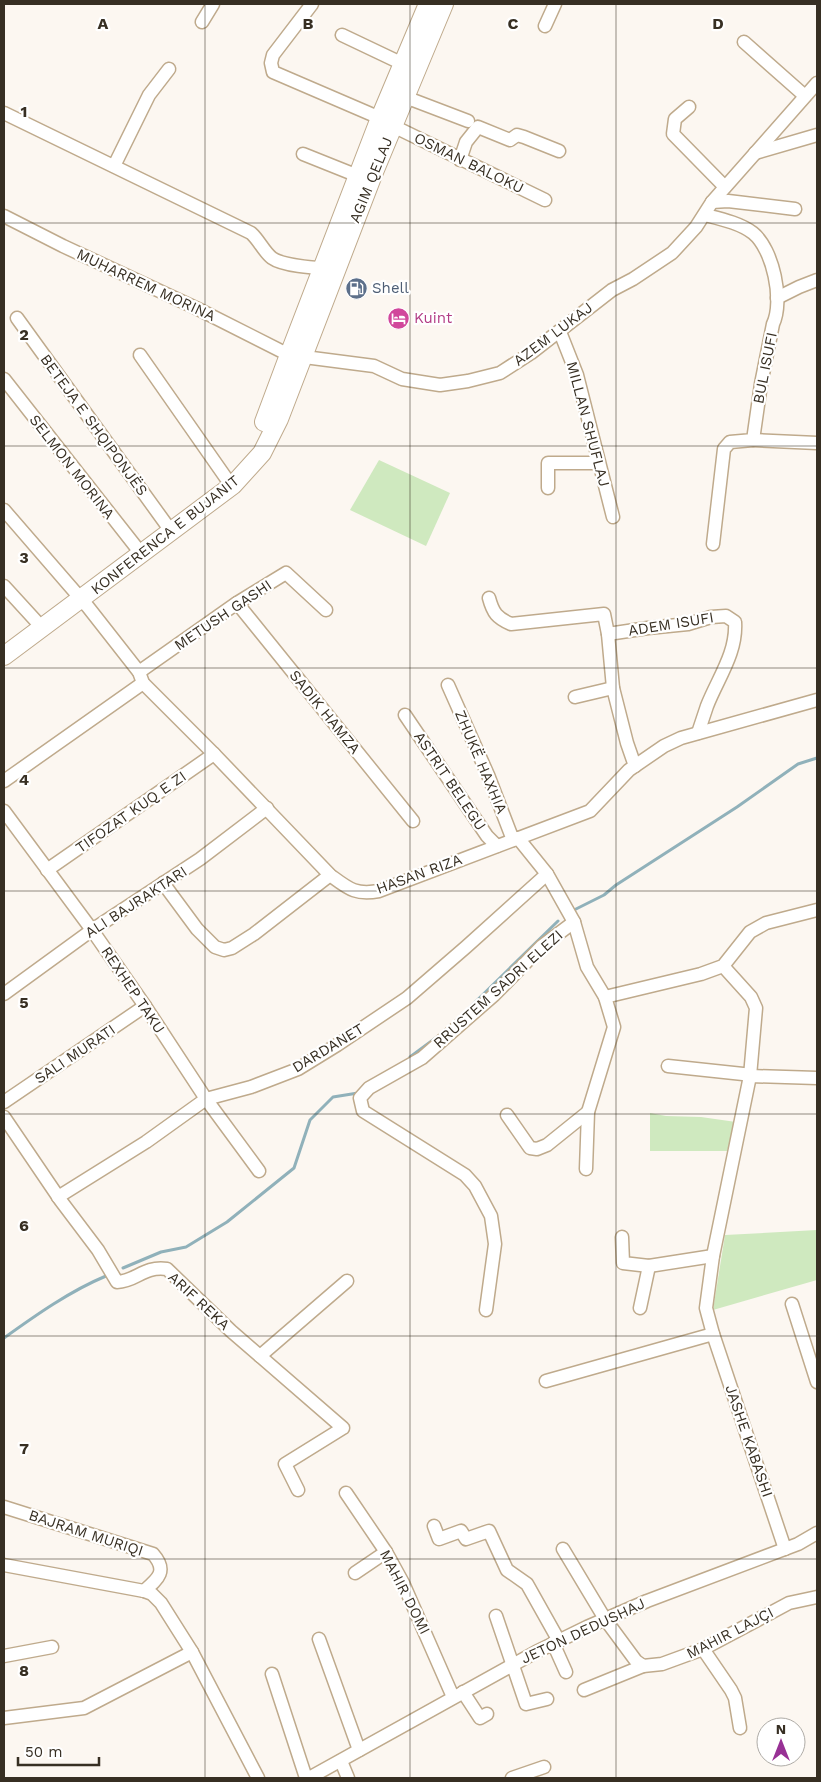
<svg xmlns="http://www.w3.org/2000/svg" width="821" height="1782" viewBox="0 0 821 1782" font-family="'Work Sans',sans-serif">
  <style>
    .green { fill: #cfe9bf }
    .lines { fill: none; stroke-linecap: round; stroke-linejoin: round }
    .stream { stroke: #90b1ba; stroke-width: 3 }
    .street-casing { stroke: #bfaa8c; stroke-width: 15 }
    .secondary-casing { stroke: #bfaa8c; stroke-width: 20 }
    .street { stroke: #fff; stroke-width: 12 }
    .secondary { stroke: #fff; stroke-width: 18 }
    .grid { fill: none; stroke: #372f23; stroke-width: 1; stroke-opacity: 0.55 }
    .labels { text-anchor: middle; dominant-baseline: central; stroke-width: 4.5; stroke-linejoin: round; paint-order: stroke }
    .street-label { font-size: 15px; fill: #372f23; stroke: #fff }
    .service-label { font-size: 15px; fill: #4e5e75; stroke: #fff; text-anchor: start }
    .hotel-label { font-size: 15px; fill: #b23c85; stroke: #fff; text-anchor: start }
    .grid-label { font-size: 16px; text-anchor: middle; font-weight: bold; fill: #372f23; stroke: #fff; stroke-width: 4.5; stroke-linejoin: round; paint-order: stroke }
  </style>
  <rect width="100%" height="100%" fill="#fcf7f1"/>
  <g class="green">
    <polygon points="379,460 450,493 426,546 350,510"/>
    <polygon points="650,1113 666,1116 701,1117 736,1122 727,1151 650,1151"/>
    <polygon points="817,1230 817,1280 713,1310 725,1235"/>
  </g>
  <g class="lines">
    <g class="stream">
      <polyline points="574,910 604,895 616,885 737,807 798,764 817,758"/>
      <polyline points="462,1015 558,921"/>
      <polyline points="410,1057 437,1037"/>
      <polyline points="123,1268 161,1252 186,1247 227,1222 294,1168 310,1120 333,1097 358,1093"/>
      <path d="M4 1338C36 1315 70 1291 106 1276"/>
    </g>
    <defs>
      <g id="street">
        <polyline points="312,4 273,55 271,63 273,72 380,118 393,126 545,200"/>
        <polyline points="202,22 213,4"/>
        <polyline points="545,26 555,4"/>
        <polyline points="342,35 403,64"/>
        <polyline points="744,42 805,96"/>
        <polyline points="405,97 468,121"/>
        <polyline points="689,107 675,119 673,134 725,187"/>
        <path d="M4 113 251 233C259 240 264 252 272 258 283 266 316 268 330 269"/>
        <polyline points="755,153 817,135"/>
        <polyline points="303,154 358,176"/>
        <polyline points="460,160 466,142 478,127 510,140 517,135 524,137 559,151"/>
        <polyline points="114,166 149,95 169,69"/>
        <polyline points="712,202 728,201 795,209"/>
        <path d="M705 215C721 219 740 223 753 233 773 249 784 301 773 324L761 384 753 440 730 442 724 449 713 544"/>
        <polyline points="4,216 63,246 196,308 289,355 374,366 402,379 440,385 468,381 500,373 531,353 612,290 633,279 672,253 696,227 712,202 817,83"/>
        <polyline points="777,298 799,287 817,280"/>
        <polyline points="17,318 171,531"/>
        <polyline points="560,332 577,375 613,517"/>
        <polyline points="140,355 226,478"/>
        <polyline points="4,379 136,547 139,555"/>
        <polyline points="753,440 817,443"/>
        <polyline points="548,488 548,463 598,463"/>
        <path d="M4 510 88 607 139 672 143 683 214 754 330 875C349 889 355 895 379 891L590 811 629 770 664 746 681 738 817 700"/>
        <polyline points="4,586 36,621"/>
        <path d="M489 598C493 613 497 618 511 624L604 614 608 634 648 628 688 624 711 617 726 616 735 622C737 653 718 678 707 706 704 715 701 724 698 733"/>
        <polyline points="237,603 413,821"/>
        <polyline points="608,634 613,688 627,743 635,766"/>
        <polyline points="139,672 237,603 286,573 326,610"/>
        <polyline points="448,685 488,775 513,840"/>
        <polyline points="575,697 613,688"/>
        <polyline points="405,715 487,836 497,846"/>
        <polyline points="4,781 143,683"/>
        <polyline points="4,811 92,930 145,1006 206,1099 259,1171"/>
        <polyline points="518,838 547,874 574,922 587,967 605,997 614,1027 588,1112 586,1169"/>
        <polyline points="47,870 214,754"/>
        <polyline points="163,883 197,929 215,947 224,950 232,948 254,934 330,875"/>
        <polyline points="4,994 92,930 200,859 267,808"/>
        <polyline points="605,997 701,974 723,966 750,932 766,923 817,910"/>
        <polyline points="668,1066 743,1074 750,1076 756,1008 751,997 723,966"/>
        <polyline points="4,1102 145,1006"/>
        <polyline points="507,1115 530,1148 537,1149 547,1145 588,1112"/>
        <path d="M4 1117 61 1201 98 1250 117 1282C138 1281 142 1266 167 1269L231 1331 343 1428 285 1464 298 1490"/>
        <polyline points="58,1197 146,1142 206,1099 251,1087 298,1069 337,1045 407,998 466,947 547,874"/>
        <polyline points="622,1237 623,1263 649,1266 713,1256"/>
        <polyline points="792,1304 817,1382"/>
        <polyline points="640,1308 649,1266"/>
        <polyline points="486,1310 495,1244 491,1216 475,1186 465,1175 363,1111 360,1098 369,1088 422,1058 494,995 542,946 574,922"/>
        <polyline points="713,1334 706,1308 713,1256 750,1076 817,1078"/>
        <polyline points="260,1356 347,1281"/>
        <polyline points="546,1381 713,1334 785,1549"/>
        <polyline points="346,1493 386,1552 403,1583 453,1697"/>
        <path d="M4 1507 153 1554C168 1571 158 1579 144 1591"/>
        <polyline points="434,1526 439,1539 461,1531 466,1539 489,1531 507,1570 527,1584 559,1641"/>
        <polyline points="563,1549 605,1619 636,1661 643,1666 662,1664 703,1649 789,1603 817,1597"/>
        <polyline points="4,1565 144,1591 152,1594 161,1603 192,1652 258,1778"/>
        <polyline points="355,1573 386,1552"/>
        <polyline points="496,1616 526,1704 547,1699"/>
        <polyline points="319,1639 359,1750"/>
        <polyline points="553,1643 566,1672"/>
        <polyline points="703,1649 731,1690 735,1698 740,1728"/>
        <polyline points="4,1656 52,1647"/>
        <polyline points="272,1674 306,1778"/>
        <polyline points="584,1690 643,1666"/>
        <polyline points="463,1692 480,1718 487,1714"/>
        <polyline points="4,1718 84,1708 192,1652"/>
        <polyline points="341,1761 348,1778"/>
        <polyline points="309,1778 536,1652 587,1627 647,1601 798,1544 817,1533"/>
        <polyline points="512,1778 544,1767"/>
      </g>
      <g id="secondary">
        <polyline points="264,422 289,355 380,118 428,4"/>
        <polyline points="4,656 233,485 262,453 279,419 374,172 444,4"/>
      </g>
    </defs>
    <use href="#street" class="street-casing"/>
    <use href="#secondary" class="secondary-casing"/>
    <use href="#street" class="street"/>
    <use href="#secondary" class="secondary"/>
  </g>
  <path class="grid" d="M205 4V1778M410 4V1778M616 4V1778M4 223H817M4 446H817M4 668H817M4 891H817M4 1114H817M4 1336H817M4 1559H817"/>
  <defs>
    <symbol id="fuel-disc" viewBox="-11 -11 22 22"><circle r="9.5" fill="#5c6f8a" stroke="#fff"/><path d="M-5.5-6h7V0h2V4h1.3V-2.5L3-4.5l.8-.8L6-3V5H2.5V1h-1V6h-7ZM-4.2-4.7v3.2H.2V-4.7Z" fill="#fff"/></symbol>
    <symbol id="hotel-disc" viewBox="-11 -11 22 22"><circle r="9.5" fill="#d1479c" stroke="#fff"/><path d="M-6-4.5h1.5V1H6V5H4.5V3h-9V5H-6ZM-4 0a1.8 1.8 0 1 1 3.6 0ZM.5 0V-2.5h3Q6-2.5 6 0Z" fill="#fff"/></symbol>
  </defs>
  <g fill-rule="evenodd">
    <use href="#fuel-disc" x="344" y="276" width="25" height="25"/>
    <use href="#hotel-disc" x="386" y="306" width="25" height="25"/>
  </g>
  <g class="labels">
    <g class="street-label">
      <text transform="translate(469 163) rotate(26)">OSMAN BALOKU</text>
      <text transform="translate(371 180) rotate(-68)">AGIM QELAJ</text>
      <text transform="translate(146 285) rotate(25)">MUHARREM MORINA</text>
      <text transform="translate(553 334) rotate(-37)">AZEM LUKAJ</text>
      <text transform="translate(765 368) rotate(-79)">BUL ISUFI</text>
      <text transform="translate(588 424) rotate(75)">MILLAN SHUFLAJ</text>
      <text transform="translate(94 425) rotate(54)">BETEJA E SHQIPONJËS</text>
      <text transform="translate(72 467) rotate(52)">SELMON MORINA</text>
      <text transform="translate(165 535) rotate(-38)">KONFERENCA E BUJANIT</text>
      <text transform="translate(223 615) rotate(-34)">METUSH GASHI</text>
      <text transform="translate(671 624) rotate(-9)">ADEM ISUFI</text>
      <text transform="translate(325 712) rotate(51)">SADIK HAMZA</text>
      <text transform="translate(481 762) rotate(67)">ZHUKË HAXHIA</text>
      <text transform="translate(450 781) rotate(56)">ASTRIT BELEGU</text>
      <text transform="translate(131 812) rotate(-35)">TIFOZAT KUQ E ZI</text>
      <text transform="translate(419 874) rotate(-20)">HASAN RIZA</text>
      <text transform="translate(136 902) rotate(-33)">ALI BAJRAKTARI</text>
      <text transform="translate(498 989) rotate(-42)">RRUSTEM SADRI ELEZI</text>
      <text transform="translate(133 990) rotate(56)">REXHEP TAKU</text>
      <text transform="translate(328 1048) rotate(-31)">DARDANET</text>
      <text transform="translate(75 1054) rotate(-34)">SALI MURATI</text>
      <text transform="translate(199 1301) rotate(43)">ARIF REKA</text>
      <text transform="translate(749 1441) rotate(71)">JASHE KABASHI</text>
      <text transform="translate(86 1533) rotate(18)">BAJRAM MURIQI</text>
      <text transform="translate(405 1592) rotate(63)">MAHIR DOMI</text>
      <text transform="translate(583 1631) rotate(-25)">JETON DEDUSHAJ</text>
      <text transform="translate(730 1633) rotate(-27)">MAHIR LAJÇI</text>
    </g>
    <g class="service-label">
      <text x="372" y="288">Shell</text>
    </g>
    <g class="hotel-label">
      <text x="414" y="318">Kuint</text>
    </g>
  </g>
  <g class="grid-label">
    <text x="103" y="29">A</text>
    <text x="308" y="29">B</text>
    <text x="513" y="29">C</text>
    <text x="718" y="29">D</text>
    <text x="24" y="117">1</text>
    <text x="24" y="340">2</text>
    <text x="24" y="563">3</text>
    <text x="24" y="785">4</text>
    <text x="24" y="1008">5</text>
    <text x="24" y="1231">6</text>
    <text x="24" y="1454">7</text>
    <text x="24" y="1676">8</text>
  </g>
  <rect width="821" height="1782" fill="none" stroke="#372f23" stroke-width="10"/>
  <g transform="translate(781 1742)"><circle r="24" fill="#ffffff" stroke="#afaca7"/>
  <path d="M0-4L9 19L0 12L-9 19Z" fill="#983195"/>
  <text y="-8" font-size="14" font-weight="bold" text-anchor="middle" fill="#372f23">N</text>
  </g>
  <path d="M18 1757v8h81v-8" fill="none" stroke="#372f23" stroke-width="2.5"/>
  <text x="25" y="1757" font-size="15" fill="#372f23" stroke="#ffffff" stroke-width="4" paint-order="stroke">50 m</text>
</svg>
